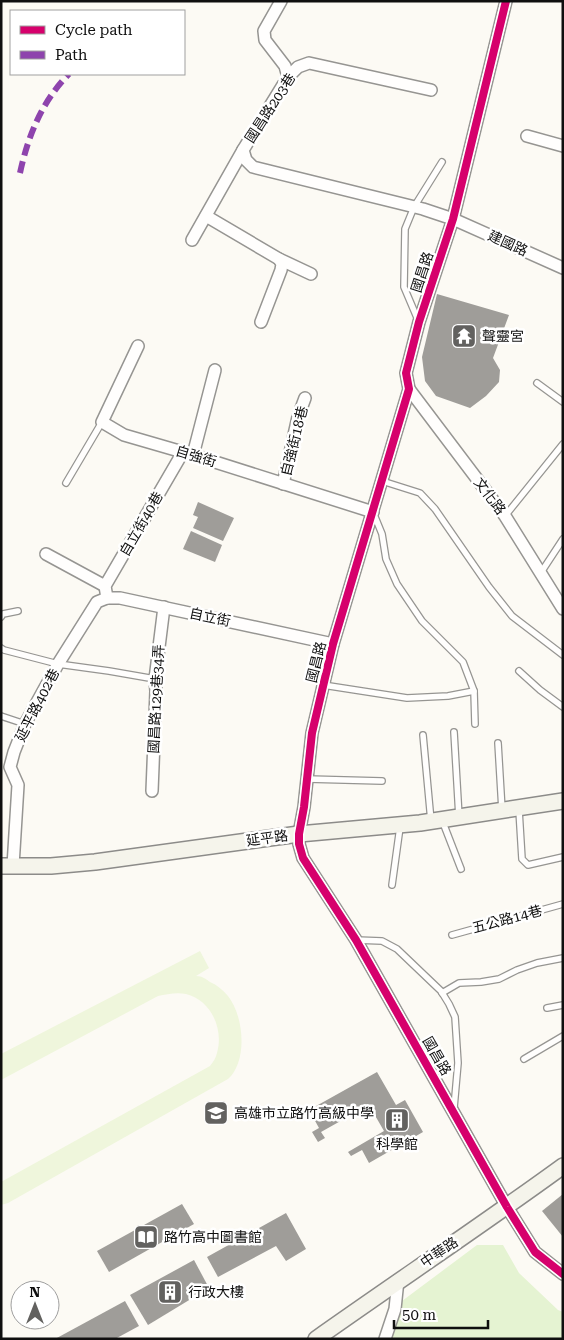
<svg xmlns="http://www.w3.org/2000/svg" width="564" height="1340" viewBox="0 0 564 1340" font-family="'Roboto Serif','Noto Sans TC',serif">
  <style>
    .green { fill: #e5f3d2 }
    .pitch { fill: #eff6dc }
    .building { fill: #9f9d99 }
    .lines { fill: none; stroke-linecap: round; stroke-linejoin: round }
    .lane-casing { stroke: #969592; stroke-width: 8 }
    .street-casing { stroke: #969592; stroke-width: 14 }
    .secondary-casing { stroke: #8c8b89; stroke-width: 18 }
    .lane { stroke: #fffefd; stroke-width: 5.5 }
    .street { stroke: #fffefd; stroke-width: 11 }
    .secondary { stroke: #f5f4eb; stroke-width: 15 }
    .quiet { stroke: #8e44ad; stroke-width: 6; stroke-dasharray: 12 6; stroke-linecap: butt }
    .cycleway-casing { stroke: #fff; stroke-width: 11 }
    .cycleway { stroke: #d6006c; stroke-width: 8 }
    .labels { text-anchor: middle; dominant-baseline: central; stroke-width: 5; stroke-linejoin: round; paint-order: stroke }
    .street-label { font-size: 14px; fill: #0f0f0f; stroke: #fff }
    .poi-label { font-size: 14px; fill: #0f0f0f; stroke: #fff; text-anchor: start }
  </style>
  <rect width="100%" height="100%" fill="#fcfaf4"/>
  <polygon class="green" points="477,1245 503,1245 519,1273 558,1310 563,1312 563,1339 388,1339 402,1301"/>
  <path class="pitch" d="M200 951 209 968 196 976C202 976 206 979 210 982 217 985 223 990 228 996 244 1016 248 1061 228 1079L8 1203 1 1205V1182L210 1066C213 1062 216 1058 217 1053 224 1029 211 1000 186 994 177 992 167 994 158 996L1 1080V1054Z"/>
  <g class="building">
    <polygon points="437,294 509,315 493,358 500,370 499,382 486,396 470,408 436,396 425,381 422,357"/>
    <polygon points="198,502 234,518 223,541 193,528 198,517 193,515"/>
    <polygon points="191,531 222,545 215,562 183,549"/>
    <polygon points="377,1072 396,1105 405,1100 423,1132 369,1163 362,1150 351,1156 348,1152 384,1131 369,1105 321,1132 325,1138 318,1142 312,1132 319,1128 309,1110"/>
    <polygon points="563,1194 563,1237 542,1211"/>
    <polygon points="182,1204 194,1224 109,1272 97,1251"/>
    <polygon points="286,1213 306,1249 286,1261 276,1246 218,1277 207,1257"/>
    <polygon points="194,1260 209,1288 148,1325 130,1295"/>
    <polygon points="125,1301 139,1326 115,1339 55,1339"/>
  </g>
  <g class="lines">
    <defs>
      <g id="lane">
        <polyline points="418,320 404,287 405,229 414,207 442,162"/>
        <polyline points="537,383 563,402"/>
        <polyline points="382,481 420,493 435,509 489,587 512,616 563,655"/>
        <polyline points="66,483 102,422"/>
        <polyline points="373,512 382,534 386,559 397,584 422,621 463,662 474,691 475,724"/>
        <polyline points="505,516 563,444"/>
        <polyline points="540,574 563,539"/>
        <polyline points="1,617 3,614 18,611"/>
        <polyline points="1,648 4,650 58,664 109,671 155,679"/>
        <polyline points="519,671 540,690 563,707"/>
        <polyline points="323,685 407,698 448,696 474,691"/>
        <polyline points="1,716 25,724"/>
        <polyline points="454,732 459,817"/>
        <polyline points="423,735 431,821"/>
        <polyline points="498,743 502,810"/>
        <polyline points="307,779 382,781"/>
        <polyline points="519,810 522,859 528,865 563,857"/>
        <polyline points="442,820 461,869"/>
        <polyline points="392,885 400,827"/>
        <polyline points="452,935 563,904"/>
        <polyline points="356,940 382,941 397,949 441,991 449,1004 455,1017 458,1063 454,1108"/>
        <polyline points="442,993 459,983 481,982 499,979 517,970 537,963 563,958"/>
        <polyline points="547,1008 563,1005"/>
        <polyline points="524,1059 563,1036"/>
      </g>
      <g id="street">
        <polyline points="281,1 264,31 265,40 285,66 288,77"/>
        <polyline points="506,1 453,219 419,322 406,373 409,389 333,644 312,733 304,807 299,834 299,844 303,858 356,940 507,1207 535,1252 563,1274"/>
        <polyline points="431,90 309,63 298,67 288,77 243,150 246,160 253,167 423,209 453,219 563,268"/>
        <polyline points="527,136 563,146"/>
        <polyline points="206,216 279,259 311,274"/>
        <polyline points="192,240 243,150"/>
        <polyline points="261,322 281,270 282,264 279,259"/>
        <polyline points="138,346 102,422 124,435 193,455 373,512"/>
        <polyline points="409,389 505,516 563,609"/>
        <polyline points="193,455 215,370"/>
        <polyline points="283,484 298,417 305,398"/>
        <polyline points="46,554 105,586"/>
        <polyline points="107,598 105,586 183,452"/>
        <polyline points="152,791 156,691 155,679 164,607"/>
        <polyline points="13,866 18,785 10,767 14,752 25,724 58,664 97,602 107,598 120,598 333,644"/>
        <polyline points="385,1339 395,1309 398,1280"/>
      </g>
      <g id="secondary">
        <polyline points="1,866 51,866 95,862 299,834 420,823 563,801"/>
        <path d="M316 1339C398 1281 482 1225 563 1166"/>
      </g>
    </defs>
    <use href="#lane" class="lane-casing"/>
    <use href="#street" class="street-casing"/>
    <use href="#secondary" class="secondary-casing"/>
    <use href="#lane" class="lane"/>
    <use href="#street" class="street"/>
    <use href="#secondary" class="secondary"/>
    <path class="quiet" d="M20 173C28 136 42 101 69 74"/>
    <defs>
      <polyline id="cycleway" points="506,1 453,219 419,322 406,373 409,389 333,644 312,733 304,807 299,834 299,844 303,858 356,940 507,1207 535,1252 563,1274"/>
    </defs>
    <use href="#cycleway" class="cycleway-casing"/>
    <use href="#cycleway" class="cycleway"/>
  </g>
  <defs>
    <symbol id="temple-square" viewBox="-11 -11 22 22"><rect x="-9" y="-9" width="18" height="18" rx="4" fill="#62615f" stroke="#fff"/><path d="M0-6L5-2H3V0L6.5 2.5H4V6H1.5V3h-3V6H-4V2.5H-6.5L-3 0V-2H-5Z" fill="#fff"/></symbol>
    <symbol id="school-square" viewBox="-11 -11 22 22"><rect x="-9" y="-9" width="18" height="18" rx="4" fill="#62615f" stroke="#fff"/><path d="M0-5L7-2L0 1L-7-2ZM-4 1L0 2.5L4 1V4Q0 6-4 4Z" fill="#fff"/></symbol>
    <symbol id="building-square" viewBox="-11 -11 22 22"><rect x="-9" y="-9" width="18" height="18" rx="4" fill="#62615f" stroke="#fff"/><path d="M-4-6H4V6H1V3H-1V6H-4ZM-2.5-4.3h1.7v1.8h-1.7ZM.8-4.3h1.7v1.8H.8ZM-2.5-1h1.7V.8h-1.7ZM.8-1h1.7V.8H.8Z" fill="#fff"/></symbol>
    <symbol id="library-square" viewBox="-11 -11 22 22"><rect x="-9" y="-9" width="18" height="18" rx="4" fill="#62615f" stroke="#fff"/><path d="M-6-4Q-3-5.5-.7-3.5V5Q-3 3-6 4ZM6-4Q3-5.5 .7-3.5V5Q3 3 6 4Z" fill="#fff"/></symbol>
  </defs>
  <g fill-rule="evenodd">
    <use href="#temple-square" x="450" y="322" width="28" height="28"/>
    <use href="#school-square" x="202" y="1099" width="28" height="28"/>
    <use href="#building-square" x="383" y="1106" width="28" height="28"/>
    <use href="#library-square" x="132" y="1223" width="28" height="28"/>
    <use href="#building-square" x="156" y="1278" width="28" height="28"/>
  </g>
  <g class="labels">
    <g class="street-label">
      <text transform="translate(270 108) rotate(-57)">國昌路203巷</text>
      <text transform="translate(508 243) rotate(24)">建國路</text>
      <text transform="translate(422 272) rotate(-72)">國昌路</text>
      <text transform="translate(294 441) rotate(-76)">自強街18巷</text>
      <text transform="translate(196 456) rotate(17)">自強街</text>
      <text transform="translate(490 496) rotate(53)">文化路</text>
      <text transform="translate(141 524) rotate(-60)">自立街40巷</text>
      <text transform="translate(210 617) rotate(12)">自立街</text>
      <text transform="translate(316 662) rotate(-76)">國昌路</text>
      <text transform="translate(156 699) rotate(-87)">國昌路129巷34弄</text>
      <text transform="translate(37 705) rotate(-63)">延平路402巷</text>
      <text transform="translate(267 838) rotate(-8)">延平路</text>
      <text transform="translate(507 919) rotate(-15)">五公路14巷</text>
      <text transform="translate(437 1056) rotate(60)">國昌路</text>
      <text transform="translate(439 1252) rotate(-34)">中華路</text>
    </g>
    <g class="poi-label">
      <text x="482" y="336">聲靈宮</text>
      <text x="234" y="1113">高雄市立路竹高級中學</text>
      <text x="397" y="1144" text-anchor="middle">科學館</text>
      <text x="164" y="1237">路竹高中圖書館</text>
      <text x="188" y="1292">行政大樓</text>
    </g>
  </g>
  <rect width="564" height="1340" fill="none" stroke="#0f0f0f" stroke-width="5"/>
  <rect x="10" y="10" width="175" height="65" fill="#ffffff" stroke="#9f9f9f"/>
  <rect x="20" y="26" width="25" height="8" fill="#d6006c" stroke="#9f9f9f"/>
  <text x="55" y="35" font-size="15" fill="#0f0f0f">Cycle path</text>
  <rect x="20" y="51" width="25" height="8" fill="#8e44ad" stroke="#9f9f9f"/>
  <text x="55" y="60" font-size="15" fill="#0f0f0f">Path</text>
  <g transform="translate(35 1305)"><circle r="24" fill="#ffffff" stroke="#9f9f9f"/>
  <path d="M0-4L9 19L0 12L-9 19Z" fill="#62615f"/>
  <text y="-8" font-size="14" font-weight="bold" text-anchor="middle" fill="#0f0f0f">N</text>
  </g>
  <path d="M394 1320v8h94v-8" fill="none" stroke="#0f0f0f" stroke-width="2.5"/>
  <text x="402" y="1320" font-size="15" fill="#0f0f0f" stroke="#ffffff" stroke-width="4" paint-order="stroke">50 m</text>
</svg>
